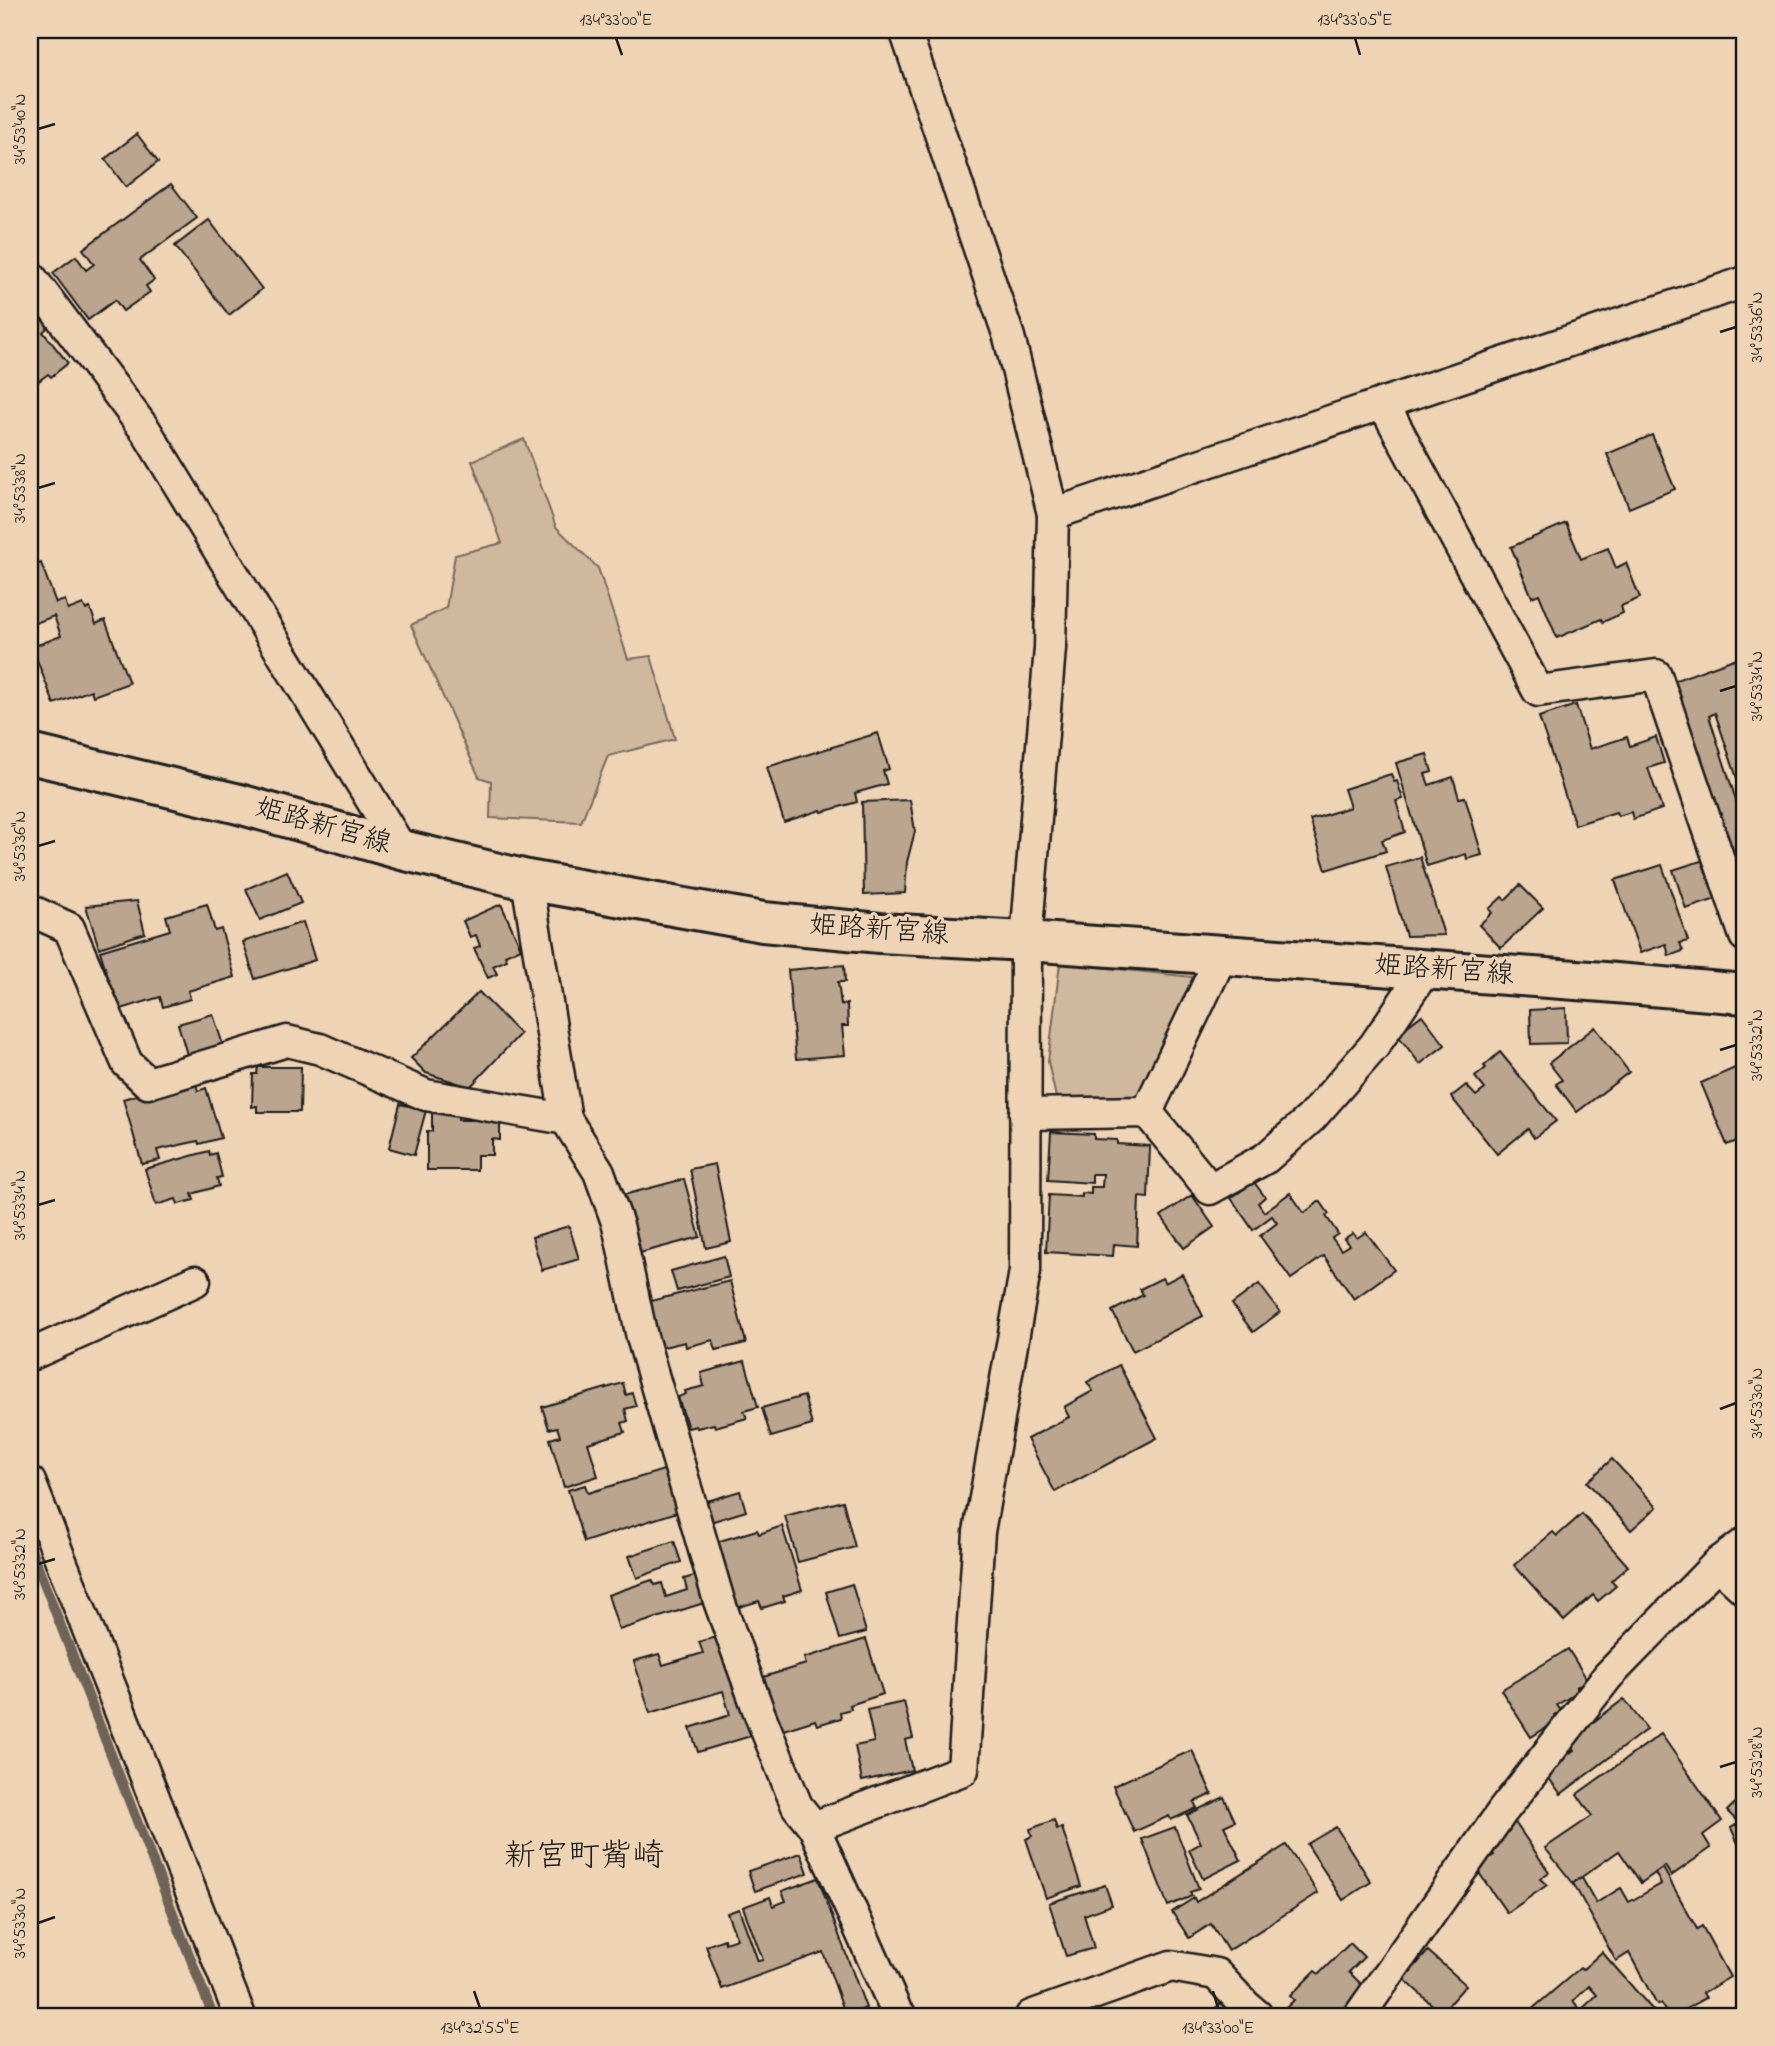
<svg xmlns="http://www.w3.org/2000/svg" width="1775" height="2046" viewBox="0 0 1775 2046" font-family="'Indie Flower','Klee One',sans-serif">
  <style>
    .green { fill: #d0b89f; stroke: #766a5e; stroke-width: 2 }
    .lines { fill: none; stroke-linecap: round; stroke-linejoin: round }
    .stream { stroke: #6e6357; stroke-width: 10 }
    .building { fill: #bba58f; stroke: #1c1c1c; stroke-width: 2; fill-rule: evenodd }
    .street-casing { stroke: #1c1c1c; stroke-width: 35 }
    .secondary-casing { stroke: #1c1c1c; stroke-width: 44 }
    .street { stroke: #efd3b5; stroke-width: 30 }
    .secondary { stroke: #efd3b5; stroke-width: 38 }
    .ticks { fill: none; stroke: #1c1c1c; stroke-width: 2.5 }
    .labels { text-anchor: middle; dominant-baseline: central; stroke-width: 6; stroke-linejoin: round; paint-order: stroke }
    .street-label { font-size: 28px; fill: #1c1c1c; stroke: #efd3b5 }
    .quarter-label { font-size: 32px; fill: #1c1c1c; stroke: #efd3b5 }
    .neatline { fill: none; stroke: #1c1c1c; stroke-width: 2.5 }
    .ticks-label { font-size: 18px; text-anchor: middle; fill: #1c1c1c }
  </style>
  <rect width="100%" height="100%" fill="#efd3b5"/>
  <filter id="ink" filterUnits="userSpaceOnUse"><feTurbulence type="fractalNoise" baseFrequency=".0143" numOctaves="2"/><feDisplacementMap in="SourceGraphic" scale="14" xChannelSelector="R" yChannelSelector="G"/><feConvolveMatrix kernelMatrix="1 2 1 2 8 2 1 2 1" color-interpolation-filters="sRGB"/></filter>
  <g filter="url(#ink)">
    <g class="green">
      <polygon points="524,439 556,527 598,568 628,659 651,656 675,739 608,756 581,822 490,818 491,781 479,777 411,625 446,608 455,555 502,543 472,461"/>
      <polygon points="1060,963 1202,978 1137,1100 1057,1102 1048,1062"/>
    </g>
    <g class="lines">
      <polyline class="stream" points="30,1547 213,2016"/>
    </g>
    <g class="building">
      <polygon points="137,134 158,162 126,187 105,159"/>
      <polygon points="171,184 197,218 140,260 154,280 146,286 150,292 123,311 115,300 88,320 53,273 76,256 86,270 94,264 83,249"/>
      <polygon points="209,220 262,289 229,315 175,246"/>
      <polygon points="30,302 49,326 43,332 68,363 51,377 48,374 36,383 32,378 30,380"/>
      <polygon points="1652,435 1675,489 1629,508 1607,454"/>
      <polygon points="1566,523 1581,559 1608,548 1616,568 1626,563 1640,598 1621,606 1623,613 1603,622 1601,619 1557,638 1539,594 1532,597 1511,547"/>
      <polygon points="41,563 56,603 65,600 68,610 83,604 86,610 90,608 96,624 105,620 129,683 93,696 91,690 54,704 32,647 61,636 54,616 30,625 30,567"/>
      <polygon points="1745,655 1745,802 1715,713 1709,716 1745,828 1745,900 1673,681"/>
      <polygon points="1576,705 1590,749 1627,737 1630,746 1656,737 1664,763 1648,768 1662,809 1633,819 1631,812 1618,816 1616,812 1575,825 1539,717"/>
      <polygon points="878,733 889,769 883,771 887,784 855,793 857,802 822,812 821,810 784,822 767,767"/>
      <polygon points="1427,754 1432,772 1425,774 1429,785 1453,777 1459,798 1465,797 1482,855 1467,859 1466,854 1427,866 1396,763"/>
      <polygon points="1391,774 1394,782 1397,781 1403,799 1396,801 1405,832 1382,840 1386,851 1326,870 1310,820 1350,807 1344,789"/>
      <polygon points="910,800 915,831 907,862 905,893 864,895 862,802"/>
      <polygon points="1420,857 1444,935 1406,936 1386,867"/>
      <polygon points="1707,859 1719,898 1686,909 1673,870"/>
      <polygon points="1662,865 1688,941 1680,943 1683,951 1669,956 1666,944 1640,953 1615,880"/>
      <polygon points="287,871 301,903 260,920 246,889"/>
      <polygon points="1520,885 1543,908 1501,948 1479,925 1492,913 1489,909 1502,897 1505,900"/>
      <polygon points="137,901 145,933 99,948 86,906"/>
      <polygon points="207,904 215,931 221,929 235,977 188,991 190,999 163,1007 160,997 118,1010 100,951 170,930 166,916"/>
      <polygon points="501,904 521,948 505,955 507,960 493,966 497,974 488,978 474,948 480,946 476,935 470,937 463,921"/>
      <polygon points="303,922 315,960 255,979 243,942"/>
      <polygon points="844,965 845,982 838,982 841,1005 847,1004 848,1026 842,1026 845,1055 796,1059 788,970"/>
      <polygon points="479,992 520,1034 470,1087 426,1073 411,1058"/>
      <polygon points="1566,1008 1567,1043 1531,1044 1530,1010"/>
      <polygon points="213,1014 224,1048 188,1058 178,1024"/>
      <polygon points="1422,1015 1445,1045 1420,1064 1397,1034"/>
      <polygon points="1595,1027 1629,1072 1577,1112 1556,1084 1562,1080 1549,1063"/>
      <polygon points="1500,1052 1556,1121 1534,1138 1528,1129 1497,1154 1451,1097 1466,1085 1476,1096 1485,1089 1475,1077 1486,1068 1484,1066"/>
      <polygon points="258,1067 301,1067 300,1112 257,1112 257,1106 252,1107 253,1074 257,1074"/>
      <polygon points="1737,1067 1745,1087 1745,1138 1727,1145 1701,1083"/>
      <polygon points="194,1078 198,1091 206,1088 221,1138 199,1144 198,1141 157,1150 160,1160 142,1164 123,1099"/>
      <polygon points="400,1104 426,1110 414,1155 389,1148"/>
      <polygon points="432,1113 458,1113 458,1120 500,1120 500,1140 492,1139 492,1155 477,1155 477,1170 427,1170 427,1131 432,1131"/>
      <polygon points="1051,1132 1094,1134 1094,1139 1117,1140 1117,1144 1150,1146 1148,1198 1139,1197 1137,1246 1114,1244 1113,1256 1046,1252 1049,1195 1082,1197 1082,1193 1091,1194 1091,1187 1102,1187 1103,1174 1092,1174 1092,1183 1048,1180"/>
      <polygon points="209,1151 210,1155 216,1153 222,1177 217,1178 219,1186 192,1194 194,1200 178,1204 176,1199 156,1205 145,1169"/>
      <polygon points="715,1164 731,1242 706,1248 690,1169"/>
      <polygon points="684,1179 700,1237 636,1254 620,1196"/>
      <polygon points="1254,1182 1265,1197 1258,1203 1264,1212 1290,1193 1304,1213 1320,1201 1329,1214 1326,1216 1338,1234 1332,1238 1341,1250 1349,1245 1344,1239 1353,1233 1357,1238 1366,1232 1394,1270 1354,1299 1324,1256 1291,1279 1260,1236 1277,1223 1272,1216 1253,1230 1231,1198"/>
      <polygon points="1192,1195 1214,1227 1184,1248 1161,1216"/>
      <polygon points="569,1226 579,1259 542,1270 532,1237"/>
      <polygon points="724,1256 729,1277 677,1291 671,1271"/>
      <polygon points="1182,1274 1203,1316 1133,1351 1112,1311 1143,1295 1140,1289 1162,1278 1165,1283"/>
      <polygon points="730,1281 746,1343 716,1350 713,1340 686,1347 685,1342 659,1348 647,1302"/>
      <polygon points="1259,1284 1280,1312 1253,1332 1232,1304"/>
      <polygon points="745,1361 758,1407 744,1411 747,1418 715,1427 714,1424 697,1428 696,1426 688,1428 678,1397 686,1394 685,1391 704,1386 701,1373"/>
      <polygon points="1119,1365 1157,1438 1055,1492 1027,1439 1069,1417 1064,1407 1093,1391 1087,1382"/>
      <polygon points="623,1383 626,1395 632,1393 636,1406 625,1409 628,1421 622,1423 625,1432 588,1443 598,1476 564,1487 550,1439 560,1436 557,1427 549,1429 542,1407"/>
      <polygon points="804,1396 812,1425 771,1437 762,1408"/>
      <polygon points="1612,1459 1657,1507 1631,1530 1587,1482"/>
      <polygon points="667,1469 680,1511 584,1542 568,1490 585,1485 588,1493"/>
      <polygon points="740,1491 746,1511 707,1523 701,1503"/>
      <polygon points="843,1501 855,1547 798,1562 785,1516"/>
      <polygon points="1582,1514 1628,1566 1611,1581 1616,1586 1598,1601 1593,1595 1564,1621 1514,1565 1553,1532 1557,1536"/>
      <polygon points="782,1526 802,1590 783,1596 785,1601 762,1608 759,1601 733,1609 713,1543 757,1530 759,1534"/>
      <polygon points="674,1541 681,1562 637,1578 629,1556"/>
      <polygon points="701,1574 710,1601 619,1630 608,1595 652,1580 655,1585 662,1583 666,1597 687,1590 684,1579"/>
      <polygon points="852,1584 866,1632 840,1639 826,1592"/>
      <polygon points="724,1635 754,1735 698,1752 690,1728 730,1715 723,1691 650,1713 634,1661 659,1654 663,1665 703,1653 699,1642"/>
      <polygon points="866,1639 883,1694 850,1705 851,1709 840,1712 841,1718 817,1725 815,1720 777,1732 760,1678 806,1664 804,1658"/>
      <polygon points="1568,1649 1588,1681 1576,1687 1579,1691 1557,1705 1561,1711 1555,1715 1558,1720 1531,1737 1501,1690"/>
      <polygon points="1624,1699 1647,1729 1561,1794 1544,1772 1574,1750 1568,1741"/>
      <polygon points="904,1702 913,1738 905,1740 912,1770 862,1781 855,1746 874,1742 867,1710"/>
      <polygon points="1661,1734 1722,1821 1703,1835 1711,1848 1671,1876 1665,1866 1641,1883 1619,1851 1573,1883 1545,1848 1592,1816 1577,1794"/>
      <polygon points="1192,1750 1212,1794 1194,1802 1197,1808 1171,1820 1169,1816 1134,1832 1113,1786"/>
      <polygon points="1743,1795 1745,1797 1745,1859 1731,1828 1739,1823 1727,1811"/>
      <polygon points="1224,1797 1235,1821 1224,1826 1241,1860 1203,1879 1189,1850 1201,1843 1187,1815"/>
      <polygon points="1512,1818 1549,1872 1540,1879 1547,1885 1507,1913 1475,1867 1494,1855 1489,1849"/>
      <polygon points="1054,1820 1057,1829 1062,1828 1081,1886 1046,1898 1026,1839 1032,1836 1030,1829"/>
      <polygon points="1175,1827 1199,1889 1190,1892 1192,1896 1168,1906 1142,1839"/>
      <polygon points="1336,1827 1371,1882 1343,1900 1307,1844"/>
      <polygon points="1286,1845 1318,1893 1228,1951 1211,1924 1189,1938 1172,1912 1194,1898 1196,1902"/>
      <polygon points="801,1853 808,1873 755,1891 748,1871"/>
      <polygon points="1663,1868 1697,1929 1702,1926 1730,1977 1703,1993 1706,1998 1673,2016 1668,2016 1661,2004 1657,2005 1629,1953 1616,1961 1573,1883 1582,1878 1596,1903 1621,1888 1629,1902 1661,1884 1655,1873"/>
      <polygon points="818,1878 866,2008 846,2016 823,1952 722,1989 706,1946 724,1939 725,1943 737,1939 727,1913 739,1909 758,1961 763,1960 743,1907 770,1897 773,1906 786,1901 782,1891"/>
      <polygon points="1105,1885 1112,1905 1084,1915 1094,1948 1066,1956 1049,1903"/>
      <polygon points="1350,1943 1364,1957 1349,1972 1365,1988 1338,2015 1340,2016 1282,2016 1280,2014 1294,2000 1290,1996 1315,1971 1319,1974"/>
      <polygon points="1428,1951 1466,1985 1441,2013 1404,1979"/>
      <path d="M1602 1952 1658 2016H1524L1580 1968 1582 1970ZM1589 1986 1597 1995 1581 2010 1573 2001Z"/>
      <polygon points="1222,2002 1235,2016 1207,2016"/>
      <polygon points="824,2008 827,2016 799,2016"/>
    </g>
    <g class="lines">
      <defs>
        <g id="street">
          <polyline points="30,276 146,431 402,850"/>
          <polyline points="1383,403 1538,691 1656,675 1745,936"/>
          <polyline points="1053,514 1745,282"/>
          <polyline points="527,880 566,1119 599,1172 618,1225 642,1337 719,1601 760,1715 797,1806 814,1827 898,2015 901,2016"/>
          <polyline points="30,910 69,928 127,1063 148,1083 287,1041 320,1049 426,1095 566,1119"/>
          <polyline points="1147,1112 1222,955"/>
          <polyline points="1025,1114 1147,1112 1210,1189 1266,1158 1311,1118 1374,1046 1426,969"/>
          <polyline points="30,1355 195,1281"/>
          <polyline points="30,1482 240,2016"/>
          <polyline points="1717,1564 1745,1590"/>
          <polyline points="814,1827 963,1770 979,1532 1025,1271 1026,941 1050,648 1053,514 1009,337 905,30"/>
          <polyline points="1031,2016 1171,1966 1216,1974 1246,2006 1258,2016"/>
          <polyline points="1359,2016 1502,1812 1608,1676 1717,1564 1745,1543"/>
        </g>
        <polyline id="secondary" points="30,754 239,804 402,850 527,880 763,922 880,933 1026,941 1604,982 1745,994"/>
      </defs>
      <use href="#street" class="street-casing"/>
      <use href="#secondary" class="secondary-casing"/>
      <use href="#street" class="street"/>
      <use href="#secondary" class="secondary"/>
    </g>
  </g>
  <path class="ticks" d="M616 38 622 55M1355 38 1360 55M38 129 55 124M1720 332 1736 327M38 488 55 483M1720 691 1736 686M38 846 55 841M1720 1050 1736 1045M38 1205 55 1200M1720 1409 1736 1403M38 1564 55 1559M1720 1767 1736 1762M38 1923 55 1917M474 1991 480 2008M1213 1991 1218 2008"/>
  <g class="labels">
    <g class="street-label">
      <text transform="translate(323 827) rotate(16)">姫路新宮線</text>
      <text transform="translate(879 931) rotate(4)">姫路新宮線</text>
      <text transform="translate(1444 971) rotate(4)">姫路新宮線</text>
    </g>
    <g class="quarter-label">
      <text x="584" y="1857">新宮町觜崎</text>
    </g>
  </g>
  <rect width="1775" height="2046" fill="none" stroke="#efd3b5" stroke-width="77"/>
  <rect x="38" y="38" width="1698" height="1970" class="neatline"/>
  <g class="ticks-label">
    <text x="616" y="25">134°33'00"E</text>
    <text x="1355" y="25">134°33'05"E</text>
    <text transform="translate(19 129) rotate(-90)" y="6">34°53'40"N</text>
    <text transform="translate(1756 327) rotate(-90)" y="6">34°53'36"N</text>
    <text transform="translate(19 488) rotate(-90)" y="6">34°53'38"N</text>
    <text transform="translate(1756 686) rotate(-90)" y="6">34°53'34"N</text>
    <text transform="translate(19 846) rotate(-90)" y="6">34°53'36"N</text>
    <text transform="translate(1756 1045) rotate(-90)" y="6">34°53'32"N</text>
    <text transform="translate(19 1205) rotate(-90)" y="6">34°53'34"N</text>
    <text transform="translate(1756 1403) rotate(-90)" y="6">34°53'30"N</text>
    <text transform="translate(19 1564) rotate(-90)" y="6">34°53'32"N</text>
    <text transform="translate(1756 1762) rotate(-90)" y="6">34°53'28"N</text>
    <text transform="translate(19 1923) rotate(-90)" y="6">34°53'30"N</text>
    <text x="480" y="2033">134°32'55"E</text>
    <text x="1218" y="2033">134°33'00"E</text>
  </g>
</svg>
